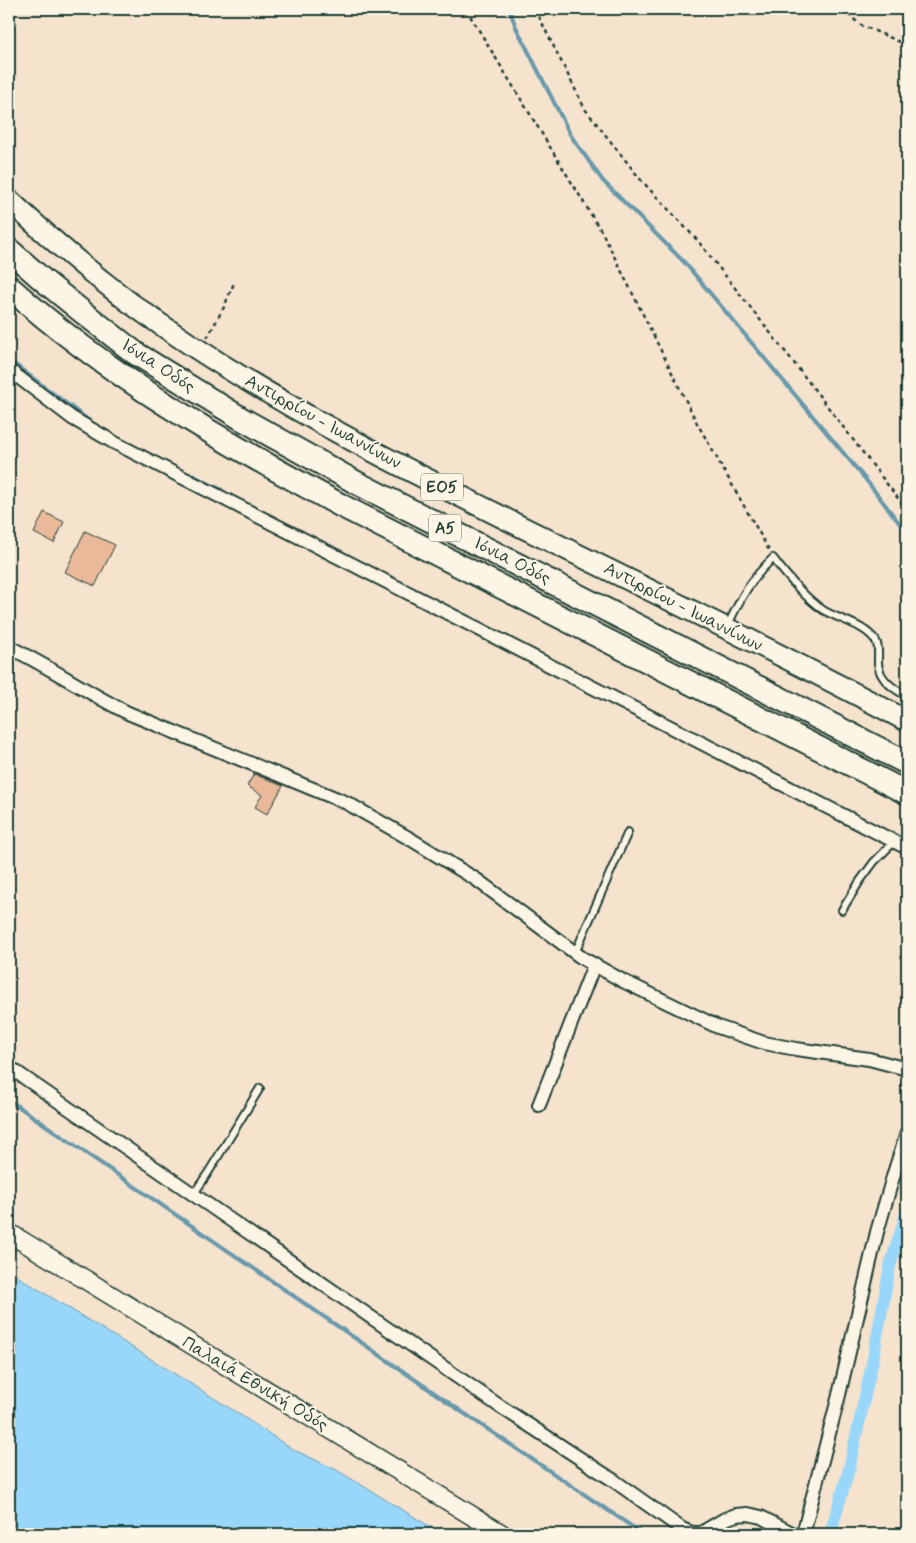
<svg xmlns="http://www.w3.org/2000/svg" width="916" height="1543" viewBox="0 0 916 1543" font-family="Mynerve,sans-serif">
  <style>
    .water { fill: #99d7fa; stroke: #6899ab }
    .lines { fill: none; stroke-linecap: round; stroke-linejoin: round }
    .stream { stroke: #6899ab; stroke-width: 4 }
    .canal { stroke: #99d7fa; stroke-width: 12 }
    .building { fill: #e9b99a; stroke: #1f3d34 }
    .service-casing { stroke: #1f3d34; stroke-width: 10 }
    .minor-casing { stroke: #1f3d34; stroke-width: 16 }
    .secondary-casing { stroke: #1f3d34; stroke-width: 21 }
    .primary-casing { stroke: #1f3d34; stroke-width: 24 }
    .motorway-casing { stroke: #1f3d34; stroke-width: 26 }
    .path { stroke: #1f3d34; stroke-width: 2.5; stroke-dasharray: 4 4; stroke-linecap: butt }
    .service { stroke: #fcf5e5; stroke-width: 6 }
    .minor { stroke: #fcf5e5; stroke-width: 12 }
    .secondary { stroke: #fcf5e5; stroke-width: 18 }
    .primary { stroke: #fcf5e5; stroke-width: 20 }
    .motorway { stroke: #fcf5e5; stroke-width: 22 }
    .labels { text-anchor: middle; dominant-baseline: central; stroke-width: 4; stroke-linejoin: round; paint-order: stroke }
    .shield { fill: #fcf5e5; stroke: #617469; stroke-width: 1 }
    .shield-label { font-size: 16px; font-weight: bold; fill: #1f3d34 }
    .street-label { font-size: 18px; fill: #1f3d34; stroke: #fcf5e5 }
  </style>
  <rect width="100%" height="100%" fill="#f6e3ce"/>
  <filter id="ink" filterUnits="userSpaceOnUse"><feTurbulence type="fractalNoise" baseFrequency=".02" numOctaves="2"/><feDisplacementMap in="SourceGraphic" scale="10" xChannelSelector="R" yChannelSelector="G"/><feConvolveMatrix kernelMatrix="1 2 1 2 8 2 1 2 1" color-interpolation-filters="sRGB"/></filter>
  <g filter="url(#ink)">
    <polygon class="water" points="9,1271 225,1405 294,1450 335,1469 439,1532 440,1534 9,1534"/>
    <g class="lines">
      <g class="stream">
        <polyline points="509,9 516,27 571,136 603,181 685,263 866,480 907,533"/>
        <polyline points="9,360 95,425"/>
        <polyline points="190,474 222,490"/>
        <polyline points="9,1100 468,1416 643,1534"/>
      </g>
      <polyline class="canal" points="830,1534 848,1473 872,1364 890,1266 907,1211"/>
    </g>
    <g class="building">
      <polygon points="44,512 64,522 54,543 34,533"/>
      <polygon points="85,531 115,545 95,586 65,572"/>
      <polygon points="254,774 283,786 267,814 255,807 262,795 247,786"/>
    </g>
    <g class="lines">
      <defs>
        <g id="service">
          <path d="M728 625C741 597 751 579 773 558 788 578 803 596 823 610 840 620 864 624 876 641 879 647 878 653 878 660 877 677 893 689 907 696"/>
          <polyline points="842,910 860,881 874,862 894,842"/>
          <polyline points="575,953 628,832"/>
          <polyline points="193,1195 208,1173 260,1088"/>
        </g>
        <g id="minor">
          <polyline points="9,370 72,418 115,443 907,848"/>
          <path d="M9 647C50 667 88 693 128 713L347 803 412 840 477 880 582 958 623 981 718 1027 764 1043 796 1049 869 1059 907 1069"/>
          <polyline points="9,1067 498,1405 613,1480 682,1529 692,1533 701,1533 725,1519 736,1515 748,1514 761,1517 794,1534"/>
          <polyline points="539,1105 594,965"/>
          <polyline points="803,1534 839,1395 877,1232 895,1170 907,1133"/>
        </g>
        <polyline id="secondary" points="9,1233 502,1534"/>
        <path id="primary" d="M9 200C47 236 87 270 129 302 256 395 397 465 538 535 661 596 786 656 907 721"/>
        <g id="motorway">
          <polyline points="9,250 43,280 85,314 135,353 242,419 357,483 907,763"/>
          <path d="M9 287C108 376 225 443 342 506L907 793"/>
        </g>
      </defs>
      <use href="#service" class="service-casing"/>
      <use href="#minor" class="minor-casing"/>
      <use href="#secondary" class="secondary-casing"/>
      <use href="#primary" class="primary-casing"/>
      <use href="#motorway" class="motorway-casing"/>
      <g class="path">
        <polyline points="466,9 603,234 697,423 769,550"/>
        <polyline points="535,9 585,109 641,180 698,241 791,359 907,510"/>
        <polyline points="841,9 861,25 907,45"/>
        <polyline points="207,338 224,307 234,283"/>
      </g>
      <use href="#service" class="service"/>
      <use href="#minor" class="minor"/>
      <use href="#secondary" class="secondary"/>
      <use href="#primary" class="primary"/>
      <use href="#motorway" class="motorway"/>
    </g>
  </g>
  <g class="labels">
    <g class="shield">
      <rect x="421" y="473.5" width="42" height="27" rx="4"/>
      <rect x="429" y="514.5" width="32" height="27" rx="4"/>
    </g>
    <g class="shield-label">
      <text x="442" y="487">ΕΟ5</text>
      <text x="445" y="528">Α5</text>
    </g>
    <g class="street-label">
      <text transform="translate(158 366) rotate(33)">Ιόνια Οδός</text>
      <text transform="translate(323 422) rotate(29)">Αντιρρίου - Ιωαννίνων</text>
      <text transform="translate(512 561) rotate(27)">Ιόνια Οδός</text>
      <text transform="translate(683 607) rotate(27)">Αντιρρίου - Ιωαννίνων</text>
      <text transform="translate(255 1384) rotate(31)">Παλαιά Εθνική Οδός</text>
    </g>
  </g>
  <rect width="916" height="1543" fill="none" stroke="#fcf5e5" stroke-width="30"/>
  <rect x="15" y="15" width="886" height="1513" fill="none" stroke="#1f3d34" stroke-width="2" filter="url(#ink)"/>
</svg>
